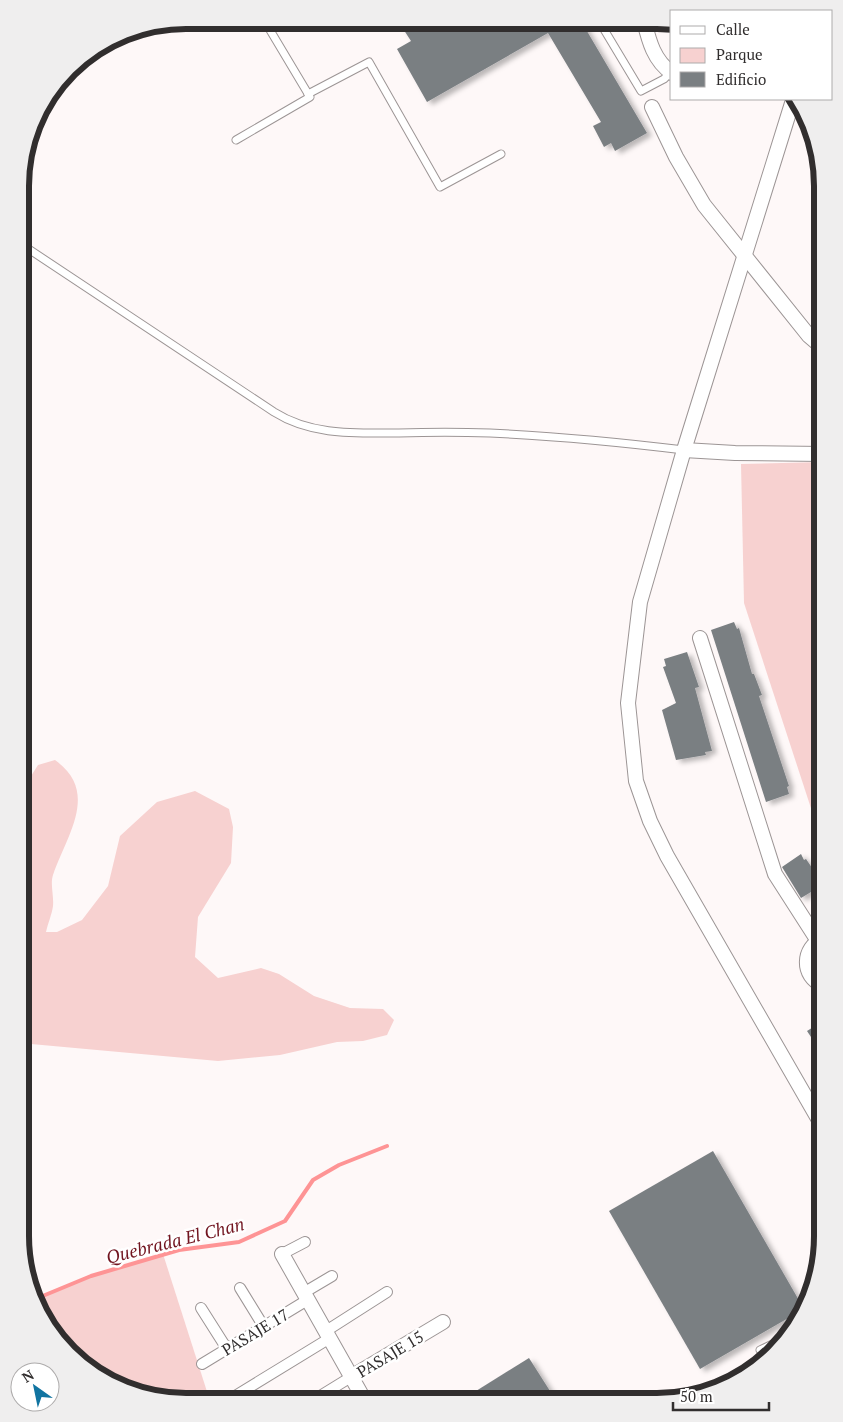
<svg xmlns="http://www.w3.org/2000/svg" width="843" height="1422" viewBox="0 0 843 1422" font-family="'PT Serif',serif">
  <style>
    .green { fill: #f7d1d0 }
    .lines { fill: none; stroke-linecap: round; stroke-linejoin: round }
    .stream { stroke: #fe9495; stroke-width: 4 }
    .building { fill: #7a7f82; filter: url(#shadow) }
    .service-casing { stroke: #9c9595; stroke-width: 9 }
    .pedestrian-casing { stroke: #9c9595; stroke-width: 12 }
    .minor-casing { stroke: #9c9595; stroke-width: 16 }
    .service { stroke: #fff; stroke-width: 7 }
    .pedestrian { stroke: #fff; stroke-width: 10 }
    .minor { stroke: #fff; stroke-width: 14 }
    .labels { text-anchor: middle; dominant-baseline: central; stroke-width: 5; stroke-linejoin: round; paint-order: stroke }
    .street-label { font-size: 16px; fill: #312e2e; stroke: #fff }
    .water-label { font-size: 18px; font-style: italic; fill: #721520; stroke: #fff }
    .rim { fill: none; stroke: #312e2e; stroke-width: 6 }
  </style>
  <defs>
    <filter id="shadow"><feDropShadow dx="5" dy="3" stdDeviation="2.5" flood-color="#0004"/></filter>
  </defs>
  <rect width="100%" height="100%" fill="#fef8f8"/>
  <g class="green">
    <polygon points="823,462 823,845 744,603 741,464"/>
    <path d="M55 760C100 792 67 835 53 875 50 884 54 896 53 906 52 914 48 923 46 932H57L82 920 108 886 120 836 157 802 195 791 229 809 233 827 231 863 198 917 195 957 218 978 261 968 279 974 314 996 350 1008 383 1009 394 1020 387 1035 363 1041 337 1042 280 1055 218 1061 20 1043V894L26 887 20 862 21 792 38 765Z"/>
    <polygon points="163,1254 210,1401 164,1401 85,1368 33,1300 91,1276"/>
  </g>
  <g class="lines">
    <polyline class="stream" points="33,1300 91,1276 179,1250 239,1242 285,1221 313,1180 339,1165 387,1146"/>
  </g>
  <g class="building">
    <polygon points="398,21 581,21 647,133 615,151 611,143 604,147 593,126 601,122 548,33 427,102 397,49 411,41"/>
    <polygon points="734,622 737,629 739,628 752,674 754,674 762,695 759,696 789,786 787,787 789,794 766,802 711,630"/>
    <polygon points="687,652 699,687 695,688 712,751 705,752 706,755 676,760 662,710 676,703 663,667 666,666 664,659"/>
    <polygon points="801,854 804,860 806,859 819,878 817,880 821,886 801,898 782,867"/>
    <polygon points="823,1021 823,1055 807,1031"/>
    <polygon points="713,1151 804,1309 700,1369 609,1211"/>
    <polygon points="529,1358 557,1402 460,1401"/>
  </g>
  <g class="lines">
    <defs>
      <g id="service">
        <polyline points="599,21 641,91 664,79 670,73"/>
        <polyline points="308,94 369,62 440,187 501,154"/>
        <polyline points="236,140 310,97 264,20"/>
        <path d="M21 244 274 412C312 436 356 433 399 433 430 432 460 432 490 433 555 436 619 442 684 450"/>
        <polyline points="760,1350 789,1336"/>
      </g>
      <g id="pedestrian">
        <polyline points="282,1254 305,1242"/>
        <polyline points="240,1288 264,1327"/>
        <polyline points="305,1292 332,1276"/>
        <polyline points="201,1308 227,1349"/>
        <polyline points="326,1331 387,1292"/>
        <polyline points="202,1364 309,1299"/>
        <polyline points="227,1401 330,1338"/>
        <polyline points="312,1401 351,1377"/>
      </g>
      <g id="minor">
        <path d="M644 21C649 41 654 61 672 73"/>
        <polyline points="793,100 684,450 640,602 628,703 636,781 650,821 667,856 823,1127"/>
        <polyline points="652,107 676,157 704,205 809,336 823,348"/>
        <polyline points="684,450 735,453 823,454"/>
        <polyline points="700,638 775,874 818,941"/>
        <path d="M823 985C801 977 802 947 823 939"/>
        <polyline points="282,1254 365,1401"/>
        <polyline points="351,1377 443,1322"/>
      </g>
    </defs>
    <use href="#service" class="service-casing"/>
    <use href="#pedestrian" class="pedestrian-casing"/>
    <use href="#minor" class="minor-casing"/>
    <use href="#service" class="service"/>
    <use href="#pedestrian" class="pedestrian"/>
    <use href="#minor" class="minor"/>
  </g>
  <g class="labels">
    <g class="street-label">
      <text transform="translate(255 1332) rotate(-31)">PASAJE 17</text>
      <text transform="translate(390 1354) rotate(-31)">PASAJE 15</text>
    </g>
    <g class="water-label">
      <text transform="translate(175 1240) rotate(-14)">Quebrada El Chan</text>
    </g>
  </g>
  <path d="M0 0H843V1422H0ZM186 29H657A157 157 0 0 1 814 186V1236A157 157 0 0 1 657 1393H186A157 157 0 0 1 29 1236V186A157 157 0 0 1 186 29Z" fill="#efeeee" fill-rule="evenodd"/>
  <path class="rim" d="M186 29H657A157 157 0 0 1 814 186V1236A157 157 0 0 1 657 1393H186A157 157 0 0 1 29 1236V186A157 157 0 0 1 186 29Z"/>
  <rect x="670" y="10" width="162" height="90" fill="#ffffff" stroke="#adabab"/>
  <rect x="680" y="26" width="25" height="8" fill="#ffffff" stroke="#adabab"/>
  <text x="716" y="35" font-size="15" fill="#312e2e">Calle</text>
  <rect x="680" y="48" width="25" height="15" fill="#f7d1d0" stroke="#adabab"/>
  <text x="716" y="60" font-size="15" fill="#312e2e">Parque</text>
  <rect x="680" y="72" width="25" height="15" fill="#7a7f82" stroke="#adabab"/>
  <text x="716" y="85" font-size="15" fill="#312e2e">Edificio</text>
  <g transform="translate(35 1387) rotate(327)"><circle r="24" fill="#ffffff" stroke="#adabab"/>
  <path d="M0-4L9 19L0 12L-9 19Z" fill="#1174a1"/>
  <text y="-8" font-size="14" font-weight="bold" text-anchor="middle" fill="#312e2e">N</text>
  </g>
  <path d="M673 1402v8h96v-8" fill="none" stroke="#312e2e" stroke-width="2.5"/>
  <text x="680" y="1402" font-size="15" fill="#312e2e" stroke="#ffffff" stroke-width="4" paint-order="stroke">50 m</text>
</svg>
